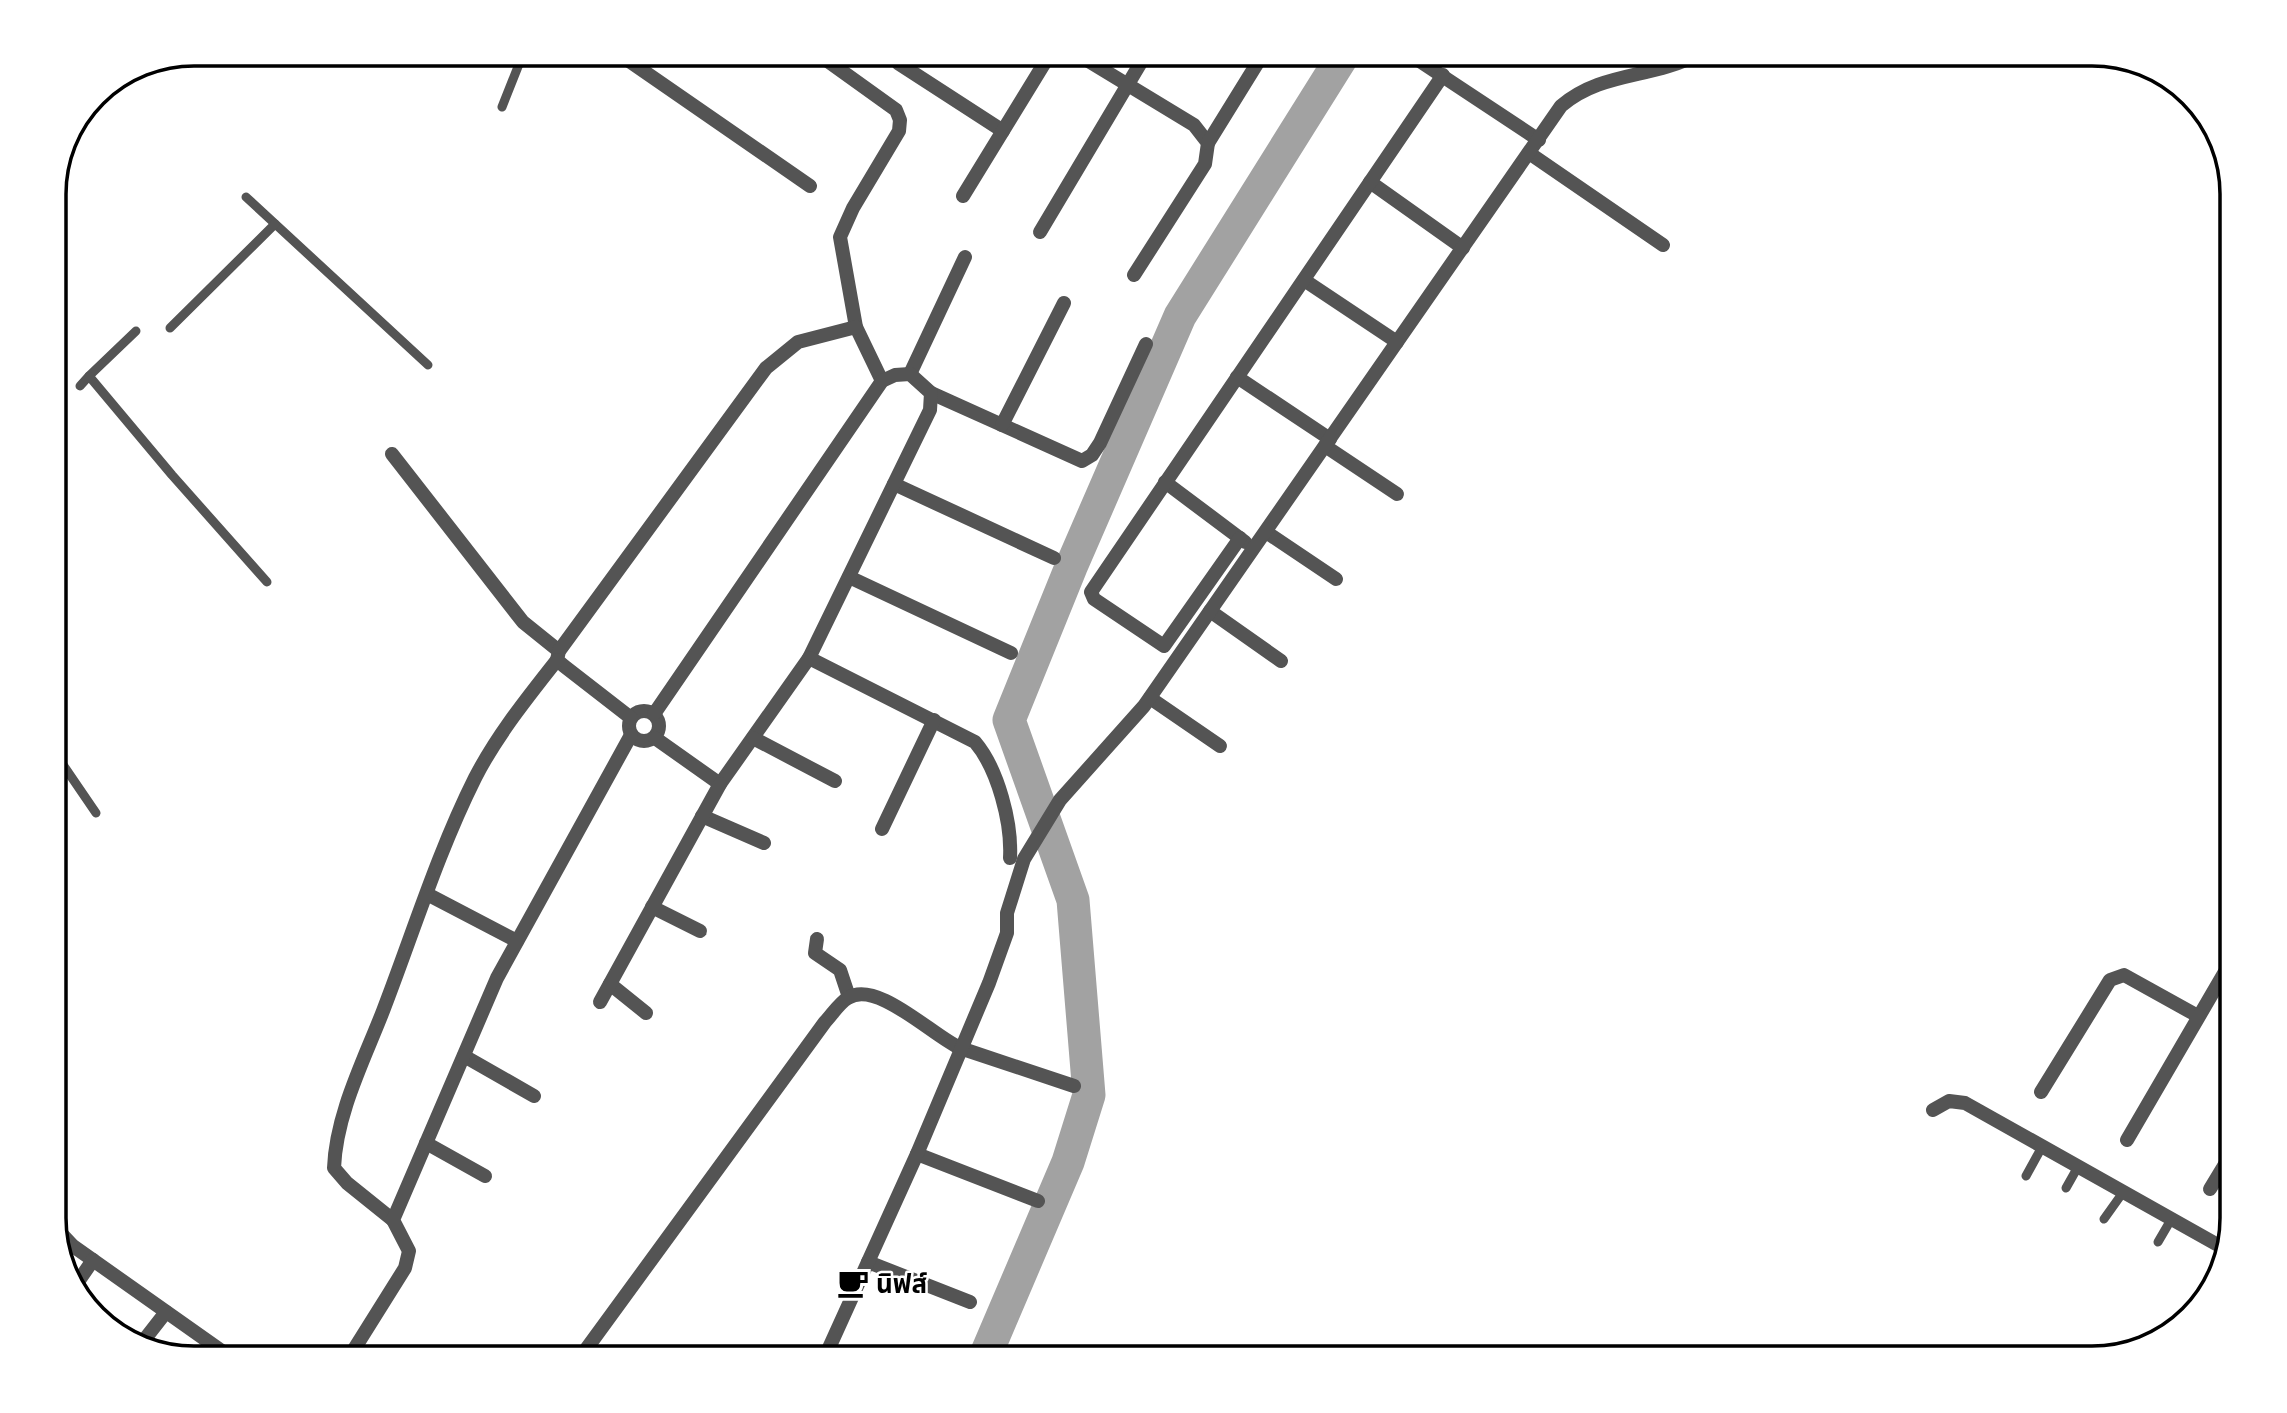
<svg xmlns="http://www.w3.org/2000/svg" width="2287" height="1413" viewBox="0 0 2287 1413" font-family="'PT Sans Narrow','Noto Sans Thai',sans-serif">
  <style>
    .lines { fill: none; stroke-linecap: round; stroke-linejoin: round }
    .river { stroke: #a2a2a2; stroke-width: 33 }
    .lane { stroke: #545454; stroke-width: 9 }
    .street { stroke: #545454; stroke-width: 14 }
    .labels { text-anchor: middle; dominant-baseline: central; stroke-width: 5; stroke-linejoin: round; paint-order: stroke }
    .poi-label { font-size: 26px; font-weight: bold; fill: #000; stroke: #fff; text-anchor: start }
    .rim { fill: none; stroke: #000; stroke-width: 3.5 }
  </style>
  <rect width="100%" height="100%" fill="#fff"/>
  <g class="lines">
    <polyline class="river" points="984,1359 1068,1162 1089,1095 1073,900 1009,720 1071,567 1180,316 1344,54"/>
    <g class="lane">
      <polyline points="119,79 124,83"/>
      <polyline points="502,107 523,54"/>
      <polyline points="246,197 428,365"/>
      <polyline points="170,328 275,224"/>
      <polyline points="89,376 136,331"/>
      <polyline points="80,386 89,376 172,475 267,582"/>
      <polyline points="55,753 96,813"/>
      <polyline points="2026,1176 2043,1145"/>
      <polyline points="2066,1188 2079,1165"/>
      <polyline points="2104,1219 2124,1191"/>
      <polyline points="2158,1242 2172,1218"/>
    </g>
    <g class="street">
      <polyline points="619,54 810,186"/>
      <polyline points="818,54 896,110 900,120 899,131 853,208 840,237 856,327 882,381"/>
      <polyline points="894,54 898,63 1003,131"/>
      <polyline points="1077,54 1194,125 1208,143 1205,164 1134,275"/>
      <polyline points="1409,54 1539,140"/>
      <polyline points="1208,143 1263,54"/>
      <polyline points="1529,153 1663,245"/>
      <polyline points="1370,182 1463,248"/>
      <polyline points="963,196 1050,54"/>
      <polyline points="1040,232 1146,54"/>
      <polyline points="1304,280 1397,342"/>
      <polyline points="910,374 965,257"/>
      <polyline points="1237,377 1330,439"/>
      <polyline points="931,393 1082,461 1092,455 1100,443 1146,344"/>
      <polyline points="1002,425 1064,303"/>
      <polyline points="1325,446 1397,494"/>
      <polyline points="392,454 523,622 559,651"/>
      <polyline points="1165,482 1245,542"/>
      <polyline points="894,484 1054,558"/>
      <polyline points="1266,532 1336,579"/>
      <polyline points="1240,538 1164,646 1094,599 1091,592 1443,75"/>
      <polyline points="849,577 1011,653"/>
      <polyline points="1210,611 1281,661"/>
      <polyline points="1150,698 1220,746"/>
      <circle cx="644" cy="726" r="15"/>
      <polyline points="654,714 882,381 895,375 910,374 931,393 930,410 809,658"/>
      <polyline points="631,718 564,666 557,660 559,651 766,368 798,342 856,327"/>
      <path d="M655 738 720 784 809 658 975 742C998 769 1012 823 1010 858"/>
      <polyline points="753,738 835,781"/>
      <polyline points="702,816 764,843"/>
      <polyline points="882,829 934,720"/>
      <polyline points="427,894 517,941"/>
      <polyline points="652,907 700,931"/>
      <polyline points="817,939 815,953 840,970 849,997"/>
      <polyline points="610,984 646,1013"/>
      <polyline points="600,1002 720,784"/>
      <polyline points="464,1056 534,1096"/>
      <polyline points="2041,1092 2110,980 2124,975 2198,1016"/>
      <polyline points="1933,1110 1949,1101 1965,1103 2225,1249"/>
      <polyline points="2127,1140 2233,958"/>
      <polyline points="426,1143 485,1176"/>
      <polyline points="917,1154 1038,1201"/>
      <polyline points="2210,1189 2233,1151"/>
      <path d="M393 1220 347 1183 334 1168C336 1114 364 1060 383 1011 413 933 438 852 475 778 497 735 528 697 557 660"/>
      <polyline points="55,1227 73,1246 233,1359"/>
      <polyline points="868,1262 970,1302"/>
      <polyline points="73,1289 93,1260"/>
      <polyline points="141,1344 166,1312"/>
      <polyline points="348,1359 405,1268 409,1251 393,1220 497,978 631,735"/>
      <path d="M579 1359 825 1022C832 1015 839 1003 848 998 876 979 933 1036 960 1048L1074 1086"/>
      <path d="M824 1359 917 1154 989 983 1007 933V913L1024 859 1060 800 1144 706 1561 106C1602 71 1652 79 1698 54"/>
    </g>
  </g>
  <defs>
    <symbol id="cafe-bare" viewBox="-9 -9 18 18"><path d="M-5.5-4.5H6V0H3Q3 3.5 0 3.5H-2.5Q-5.5 3.5-5.5 0ZM3-3.2v2h1.7v-2ZM-6 4.5H4V6H-6Z" fill="#000" stroke="#fff" stroke-width="2.5" paint-order="stroke"/></symbol>
  </defs>
  <g fill-rule="evenodd">
    <use href="#cafe-bare" x="831" y="1261" width="44" height="44"/>
  </g>
  <g class="labels">
    <g class="poi-label">
      <text x="876" y="1283">นิฟส์</text>
    </g>
  </g>
  <path d="M0 0H2287V1413H0ZM194 66H2092A128 128 0 0 1 2220 194V1218A128 128 0 0 1 2092 1346H194A128 128 0 0 1 66 1218V194A128 128 0 0 1 194 66Z" fill="#fff" fill-rule="evenodd"/>
  <path class="rim" d="M194 66H2092A128 128 0 0 1 2220 194V1218A128 128 0 0 1 2092 1346H194A128 128 0 0 1 66 1218V194A128 128 0 0 1 194 66Z"/>
</svg>
